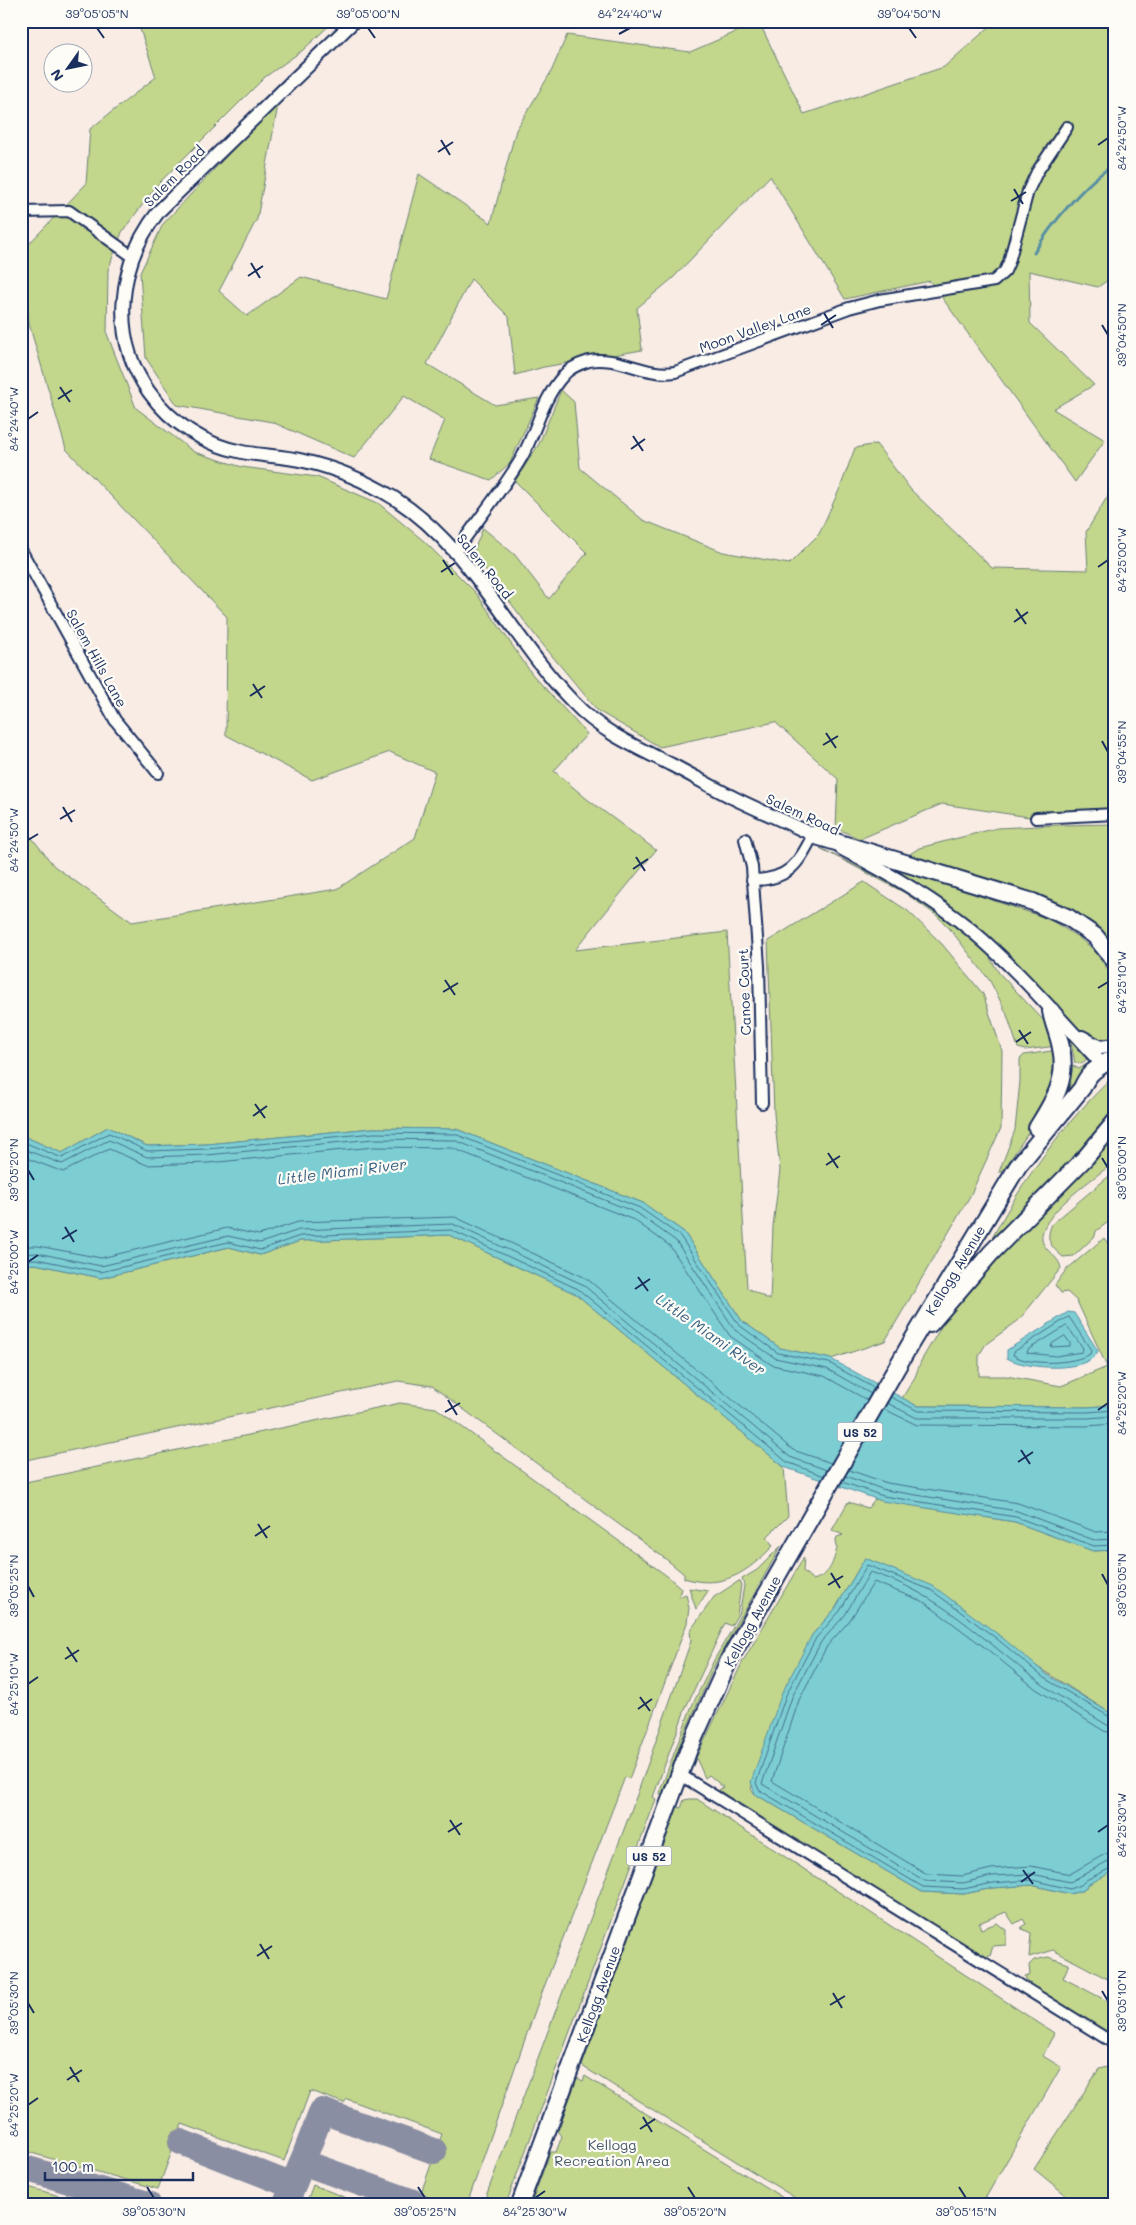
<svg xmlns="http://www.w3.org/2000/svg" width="1136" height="2225" viewBox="0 0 1136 2225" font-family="Mali,sans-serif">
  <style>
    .green { fill: #c2d68c; stroke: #6e8275 }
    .water { fill: #7dced3; stroke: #568ea4 }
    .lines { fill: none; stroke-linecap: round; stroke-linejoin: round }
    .shore { stroke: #426f8d; stroke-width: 1 }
    .stream { stroke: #568ea4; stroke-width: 3 }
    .taxiway { stroke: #8a8ea2; stroke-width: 26 }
    .minor-casing { stroke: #1b2f5e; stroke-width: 14 }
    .tertiary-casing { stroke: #1b2f5e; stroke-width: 16 }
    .primary-casing { stroke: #1b2f5e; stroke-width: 20 }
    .minor { stroke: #fdfcf7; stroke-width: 10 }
    .tertiary { stroke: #fdfcf7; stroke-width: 12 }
    .primary { stroke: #fdfcf7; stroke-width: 16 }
    .ticks { fill: none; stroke: #1b2f5e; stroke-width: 2 }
    .labels { text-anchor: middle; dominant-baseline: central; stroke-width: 4.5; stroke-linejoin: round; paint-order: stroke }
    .shield { fill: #fdfcf7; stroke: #5f6c8c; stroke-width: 1 }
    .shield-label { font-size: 12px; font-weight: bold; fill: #1b2f5e }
    .street-label { font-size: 14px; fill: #1b2f5e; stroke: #fdfcf7 }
    .park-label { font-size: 14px; fill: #45596a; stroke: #fdfcf7 }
    .water-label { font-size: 15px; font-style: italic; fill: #385f81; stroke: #fdfcf7 }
    .neatline { fill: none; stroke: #1b2f5e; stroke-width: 2 }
    .ticks-label { font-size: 12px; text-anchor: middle; fill: #1b2f5e }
  </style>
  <rect width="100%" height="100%" fill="#f8ece5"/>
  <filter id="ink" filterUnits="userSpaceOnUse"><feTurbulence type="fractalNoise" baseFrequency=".02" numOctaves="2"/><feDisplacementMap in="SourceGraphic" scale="10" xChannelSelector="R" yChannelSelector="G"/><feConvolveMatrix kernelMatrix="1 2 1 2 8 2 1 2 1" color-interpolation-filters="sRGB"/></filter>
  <g filter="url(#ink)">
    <g class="green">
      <polygon points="72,21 334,21 303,50 265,77 158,184 122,232 108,270 107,334 136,408 194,452 242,467 317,477 378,503 425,542 476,593 532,674 587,734 554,771 587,799 656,850 575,950 727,932 747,1288 770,1300 773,1226 780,1170 774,1114 768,941 864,882 908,911 942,944 983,994 1002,1051 1001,1128 970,1196 885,1341 831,1359 780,1348 742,1321 684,1232 643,1203 456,1129 373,1128 207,1144 147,1146 108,1127 62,1153 21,1135 21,824 54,866 132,922 337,889 415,838 435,772 390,752 312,780 226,735 227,617 66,449 29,324 23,250 86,184 90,129 156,77 139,26"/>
      <polygon points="996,21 1115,21 1115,275 1098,287 1029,271 1030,323 1094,385 1053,409 1105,440 1075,482 930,281 845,299 770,176 673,278 637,308 642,350 544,367 515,375 509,317 471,279 427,364 495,405 539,398 510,463 491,480 429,459 445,420 404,396 354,458 272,422 177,405 146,358 140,273 163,224 279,100 257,219 219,291 247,316 301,277 386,299 419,174 491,223 516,130 551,72 567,35 690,52 759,22 804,114 944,67"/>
      <polygon points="561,390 574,402 580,468 643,520 723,552 789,564 819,534 840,488 855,448 876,444 911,490 992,568 1088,570 1086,532 1115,484 1115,818 1036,818 942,804 860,839 836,828 838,779 775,722 660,747 598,711 538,639 473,553 483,528 515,555 549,599 587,553 515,481 539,444"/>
      <polygon points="1115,824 1115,957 1089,928 904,858 919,848 997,828 1060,825"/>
      <polygon points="820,848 902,889 962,931 987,953 999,973 1045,1022 1057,1046 1025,1050 1018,1048 1006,1012 990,981 950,929 936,915 905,893"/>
      <polygon points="902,870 1049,919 1078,937 1093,949 1115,979 1115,1041 1105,1042 1103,1038 1100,1042 1083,1035 990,939 933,894 900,873"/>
      <polygon points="1063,1033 1087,1059 1081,1064 1075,1063 1071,1043 1065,1044"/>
      <polygon points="1058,1050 1049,1102 1002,1172 999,1172 1015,1130 1020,1081 1020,1059 1024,1055"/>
      <polygon points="1090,1062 1091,1065 1066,1092 1070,1064 1079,1069"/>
      <path d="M1115 1075V1112L1112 1119 994 1243 991 1240C1024 1178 1063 1124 1115 1075Z"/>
      <path d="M1115 1137V1158L1108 1167C1091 1180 1038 1217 1042 1240 1044 1251 1059 1256 1061 1268L1019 1320 986 1344 979 1355V1376H1006L1061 1386 1107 1367 1077 1301 1067 1292 1061 1293 1055 1285 1066 1270 1104 1238 1112 1249 1115 1260 1108 1267 1115 1285V1405L1087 1407 917 1406 902 1398 915 1377 921 1361 944 1322 968 1290Z"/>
      <path d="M1115 1171V1217L1096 1231 1095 1236 1074 1256 1063 1257C1050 1246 1045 1240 1052 1224Z"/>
      <path d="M449 1235 576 1294 784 1467 788 1516 767 1537 773 1546C747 1573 722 1590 684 1578V1574L667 1560 432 1386 398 1381 21 1461V1265L35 1264 101 1278 229 1247 260 1255 300 1241Z"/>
      <polygon points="400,1403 436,1408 667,1576 681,1588 679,1597 686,1594 689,1608 687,1623 629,1779 625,1777 536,2008 467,2204 417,2204 442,2134 347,2099 344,2103 310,2091 284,2161 182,2124 158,2189 21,2150 21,1483"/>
      <path d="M875 1499 1015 1522 1093 1551 1115 1550V1716L865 1558 835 1609 812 1635 751 1789 755 1794 922 1892 964 1894 993 1888 1032 1885 1070 1894 1084 1890 1089 1884 1115 1869V1983L1053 1950 1029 1957 1031 1933 1022 1929 1021 1927 1026 1924 1023 1919 1014 1924 1006 1912 979 1923 981 1929 997 1923 1006 1930V1945L993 1946 990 1956 982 1957 758 1819 719 1790 723 1787 709 1775 705 1778 696 1758 743 1661 804 1557 803 1571 813 1580C830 1575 832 1565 837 1549L835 1543 837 1537 843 1535 832 1530 848 1502 868 1508Z"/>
      <polygon points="781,1546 714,1666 682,1739 662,1795 660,1794 661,1788 691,1708 714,1660 739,1617 744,1585 742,1579 757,1570"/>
      <polygon points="739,1581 741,1585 737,1616 731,1626 725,1623 686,1707 653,1797 656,1799 506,2204 483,2204 638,1792 691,1641 690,1631 714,1597"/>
      <polygon points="689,1588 708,1591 696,1609"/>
      <polygon points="690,1799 697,1799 1054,2033 1043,2056 1061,2067 982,2204 805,2204 582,2066 677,1807 681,1808 684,1800"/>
      <polygon points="1048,1957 1069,1964 1063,1978 1115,2005 1115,2040 1029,1988 1025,1976 1030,1975 1029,1965 1034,1960"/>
      <polygon points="1115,2065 1115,2204 1077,2204 1034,2169 1099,2069"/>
      <polygon points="585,2076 793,2204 531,2204 550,2152 556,2152 562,2136 558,2131 577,2078 583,2081"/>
      <polygon points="21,2185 88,2204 21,2204"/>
      <polygon points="313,2185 362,2204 306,2204"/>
    </g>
    <g class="water">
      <polygon points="108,1127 147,1146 207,1144 373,1128 456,1129 643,1203 684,1232 742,1321 780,1348 831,1359 917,1406 1087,1407 1115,1405 1115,1550 1093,1551 1015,1522 882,1501 784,1467 576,1294 449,1235 300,1241 260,1255 229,1247 101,1278 35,1264 21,1265 21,1135 62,1153"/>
      <path d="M1068 1312 1074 1313 1098 1351C1088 1374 1025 1369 1007 1358V1350Z"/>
      <polygon points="865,1558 933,1586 999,1635 1046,1674 1115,1716 1114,1871 1089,1884 1084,1890 1070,1894 1032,1885 993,1888 964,1894 922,1892 755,1794 751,1782 782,1693 812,1635 835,1609"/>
    </g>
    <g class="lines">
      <g class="shore">
        <polyline points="21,1141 62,1158 109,1133 147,1151 207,1149 374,1133 455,1134 640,1208 680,1236 739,1325 778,1353 829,1363 874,1388"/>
        <polyline points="21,1148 62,1164 109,1140 147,1157 207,1155 374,1139 454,1140 637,1213 676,1241 735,1330 775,1358 827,1369 871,1394"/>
        <polyline points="21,1156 63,1172 109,1149 147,1165 208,1163 374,1147 452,1148 634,1220 670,1246 730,1336 772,1365 824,1376 867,1400"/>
        <polyline points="21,1246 38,1246 101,1258 227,1228 259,1235 298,1222 455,1217 586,1278 793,1450 831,1463"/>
        <polyline points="21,1254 37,1253 101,1266 228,1236 260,1243 299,1230 453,1224 582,1284 790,1457 827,1470"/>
        <polyline points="21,1260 36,1259 101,1272 228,1242 260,1250 300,1236 451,1230 578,1289 787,1462 824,1476"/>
        <path d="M1069 1317 1091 1350 1090 1354C1074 1364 1029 1366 1013 1355L1014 1352Z"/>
        <polygon points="1067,1326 1083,1348 1082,1352 1056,1356 1027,1353 1028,1350"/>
        <polygon points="1065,1336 1070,1343 1070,1346 1051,1347 1052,1344"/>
        <polyline points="891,1397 918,1411 1087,1412 1115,1410"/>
        <polyline points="887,1403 917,1418 1087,1418 1115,1416"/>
        <polyline points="884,1409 917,1425 1087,1426 1115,1424"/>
        <polyline points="849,1470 887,1483 1018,1503 1096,1532 1115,1531"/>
        <polyline points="845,1476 885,1490 1017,1511 1094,1540 1115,1539"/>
        <polyline points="842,1482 883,1496 1016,1517 1094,1546 1115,1545"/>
        <polyline points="1115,1720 1044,1678 996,1638 931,1590 867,1565 840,1611 816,1638 786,1695 756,1783 759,1790 923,1887 963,1889 993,1883 1032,1880 1070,1889 1081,1885 1086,1880 1115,1866"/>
        <path d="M1115 1726 1107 1725C1085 1711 1060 1698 1039 1682 983 1640 940 1593 870 1572L845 1615 821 1642 792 1697 762 1784 925 1881 963 1883 992 1876 1032 1874 1070 1882 1108 1861 1115 1860"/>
        <polyline points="1115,1734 1104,1731 1036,1689 987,1649 924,1602 874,1582 850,1620 827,1646 799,1700 772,1781 927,1874 962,1876 991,1869 1031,1866 1070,1874 1105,1854 1115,1852"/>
      </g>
      <path class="stream" d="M1034 253C1049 227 1088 178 1115 165"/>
      <g class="taxiway">
        <polyline points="181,2142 293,2186"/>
        <polyline points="302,2162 416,2203"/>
        <polyline points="21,2167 148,2204"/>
        <polyline points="286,2204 322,2111 434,2151"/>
      </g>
      <defs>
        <g id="minor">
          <polyline points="21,212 69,211 132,256"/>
          <polyline points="21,550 115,720 158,773"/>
          <path d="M456 551C478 519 503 490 522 457 537 430 542 399 563 376 569 368 579 364 589 361 618 355 645 377 675 372L849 308 880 300 994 281 1005 271 1009 262 1028 191 1037 172 1067 127"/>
          <polyline points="1036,818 1115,814"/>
          <polyline points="745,839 752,867 759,966 762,1103"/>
          <path d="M752 880C789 880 798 864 813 835"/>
          <polyline points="679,1774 1115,2044"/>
        </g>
        <g id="tertiary">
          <path d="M354 21 159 211C118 263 109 336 149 392 171 423 205 445 242 452 263 456 284 456 304 461 335 468 366 481 394 498 473 549 509 636 573 702 601 732 636 747 672 765 695 777 717 790 740 801 767 814 794 825 820 838"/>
          <path d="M842 849C887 872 931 897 971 930 1019 970 1060 1020 1103 1065"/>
          <polyline points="1082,1037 1100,1047 1115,1045"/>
        </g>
        <g id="primary">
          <polyline points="813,835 1033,902 1069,918 1095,936 1115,961"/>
          <path d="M1037 1128C1053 1102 1068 1080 1061 1048 1059 1035 1053 1024 1051 1011"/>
          <polyline points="930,1324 991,1253 1086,1157 1115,1122"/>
          <path d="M520 2204 689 1749 730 1658 912 1341 1018 1166 1082 1088C1091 1067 1100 1069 1115 1056"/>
        </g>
      </defs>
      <use href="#minor" class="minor-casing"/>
      <use href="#tertiary" class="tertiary-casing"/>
      <use href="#primary" class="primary-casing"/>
      <use href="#minor" class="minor"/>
      <use href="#tertiary" class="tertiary"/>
      <use href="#primary" class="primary"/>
    </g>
  </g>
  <path class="ticks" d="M97 28 104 38M368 28 375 38M909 28 916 38M619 34 630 28M441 140 450 155M1098 145 1108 138M438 152 453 142M1014 189 1023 204M1011 201 1026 192M251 263 260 278M248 276 263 266M824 313 833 328M821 325 836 315M1102 325 1108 335M60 387 70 402M58 399 72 390M28 419 38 412M633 436 643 451M631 449 645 439M443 560 453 575M1098 567 1108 560M441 572 455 563M1016 609 1026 624M1014 622 1028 612M253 684 262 698M250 696 265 686M826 733 836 748M1102 741 1108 752M823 745 838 736M63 807 72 822M60 819 75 810M28 840 38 834M636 857 645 871M633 869 648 859M445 980 455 995M1098 988 1108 982M443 992 458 983M1019 1030 1028 1044M1016 1042 1031 1032M255 1104 265 1118M253 1116 267 1106M828 1153 838 1168M1102 1158 1108 1168M826 1165 840 1156M28 1170 34 1180M65 1227 74 1242M62 1239 77 1230M28 1262 38 1255M638 1277 648 1291M635 1289 650 1279M448 1400 457 1415M1098 1410 1108 1403M445 1412 460 1403M1021 1450 1030 1464M1018 1462 1033 1452M258 1524 267 1538M255 1536 270 1526M831 1573 840 1588M1102 1574 1108 1585M828 1585 843 1576M28 1586 34 1597M67 1647 77 1662M65 1659 79 1650M28 1684 38 1677M640 1697 650 1711M638 1709 652 1699M450 1820 460 1835M448 1832 462 1823M1098 1832 1108 1825M1023 1870 1033 1884M1021 1882 1035 1872M260 1944 269 1959M257 1956 272 1946M1102 1991 1108 2001M833 1993 842 2008M28 2003 34 2013M830 2005 845 1996M70 2067 79 2082M67 2080 82 2070M28 2105 38 2098M643 2117 652 2132M640 2129 655 2119M147 2187 154 2198M418 2187 425 2198M688 2187 695 2198M959 2187 966 2198M535 2198 545 2191"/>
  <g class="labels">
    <g class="shield">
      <rect x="837.5" y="1422.5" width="45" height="19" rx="4"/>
      <rect x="626.5" y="1846.5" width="45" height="19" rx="4"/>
    </g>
    <g class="shield-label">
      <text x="860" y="1432">US 52</text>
      <text x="649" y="1856">US 52</text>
    </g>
    <g class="street-label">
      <text transform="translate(174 176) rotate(-45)">Salem Road</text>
      <text transform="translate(755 328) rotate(-20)">Moon Valley Lane</text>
      <text transform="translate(485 566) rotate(51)">Salem Road</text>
      <text transform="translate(97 658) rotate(61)">Salem Hills Lane</text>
      <text transform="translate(803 814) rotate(25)">Salem Road</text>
      <text transform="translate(744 992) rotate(-92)">Canoe Court</text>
      <text transform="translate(955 1270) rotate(-59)">Kellogg Avenue</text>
      <text transform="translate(752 1621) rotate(-61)">Kellogg Avenue</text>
      <text transform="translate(598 1994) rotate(-70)">Kellogg Avenue</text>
    </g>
    <g class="park-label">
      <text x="612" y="2144">Kellogg<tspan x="612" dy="16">Recreation Area</tspan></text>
    </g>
    <g class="water-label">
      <text transform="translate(342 1171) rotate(-7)">Little Miami River</text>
      <text transform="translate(711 1334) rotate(35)">Little Miami River</text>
    </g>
  </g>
  <rect width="1136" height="2225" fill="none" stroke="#fdfcf7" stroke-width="55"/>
  <g transform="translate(68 68) rotate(237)"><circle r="24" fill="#fdfcf7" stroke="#a3aaba"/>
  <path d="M0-4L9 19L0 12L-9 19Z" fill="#1b2f5e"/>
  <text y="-8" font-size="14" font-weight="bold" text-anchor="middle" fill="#1b2f5e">N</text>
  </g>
  <path d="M45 2172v8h148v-8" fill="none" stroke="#1b2f5e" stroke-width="2.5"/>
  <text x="52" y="2172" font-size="15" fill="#1b2f5e" stroke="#fdfcf7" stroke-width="4" paint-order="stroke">100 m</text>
  <rect x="28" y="28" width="1080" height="2170" class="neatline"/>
  <g class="ticks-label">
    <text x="97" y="18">39°05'05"N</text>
    <text x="368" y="18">39°05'00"N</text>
    <text x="630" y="18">84°24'40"W</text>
    <text x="909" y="18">39°04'50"N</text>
    <text transform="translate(1122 138) rotate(-90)" y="4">84°24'50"W</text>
    <text transform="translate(1122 335) rotate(-90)" y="4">39°04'50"N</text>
    <text transform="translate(14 419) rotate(-90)" y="4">84°24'40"W</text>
    <text transform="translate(1122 560) rotate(-90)" y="4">84°25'00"W</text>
    <text transform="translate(1122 752) rotate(-90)" y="4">39°04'55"N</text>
    <text transform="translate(14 840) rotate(-90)" y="4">84°24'50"W</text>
    <text transform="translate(1122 982) rotate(-90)" y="4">84°25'10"W</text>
    <text transform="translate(1122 1168) rotate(-90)" y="4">39°05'00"N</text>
    <text transform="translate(14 1170) rotate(-90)" y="4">39°05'20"N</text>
    <text transform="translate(14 1262) rotate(-90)" y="4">84°25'00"W</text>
    <text transform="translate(1122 1403) rotate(-90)" y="4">84°25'20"W</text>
    <text transform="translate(1122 1585) rotate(-90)" y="4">39°05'05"N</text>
    <text transform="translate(14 1586) rotate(-90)" y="4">39°05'25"N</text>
    <text transform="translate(14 1684) rotate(-90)" y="4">84°25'10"W</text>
    <text transform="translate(1122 1825) rotate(-90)" y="4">84°25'30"W</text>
    <text transform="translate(1122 2001) rotate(-90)" y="4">39°05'10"N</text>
    <text transform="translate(14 2003) rotate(-90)" y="4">39°05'30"N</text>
    <text transform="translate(14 2105) rotate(-90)" y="4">84°25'20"W</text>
    <text x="154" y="2216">39°05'30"N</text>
    <text x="425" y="2216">39°05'25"N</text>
    <text x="535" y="2216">84°25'30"W</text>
    <text x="695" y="2216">39°05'20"N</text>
    <text x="966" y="2216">39°05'15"N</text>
  </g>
</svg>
